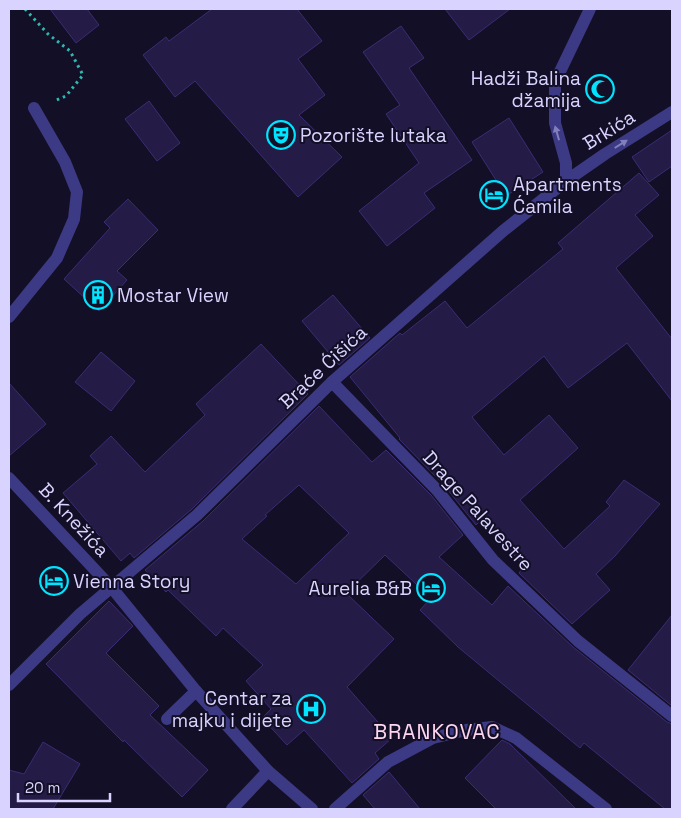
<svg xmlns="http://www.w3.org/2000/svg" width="681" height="818" viewBox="0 0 681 818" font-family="'Space Grotesk',sans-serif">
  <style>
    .building { fill: #241b47; stroke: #3b2d73; fill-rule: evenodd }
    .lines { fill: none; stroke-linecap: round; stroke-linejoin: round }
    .path { stroke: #2fb8b0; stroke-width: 3; stroke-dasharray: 2.5 4; stroke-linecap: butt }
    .minor { stroke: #3d3a85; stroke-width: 12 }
    .oneway { fill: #837fbc }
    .labels { text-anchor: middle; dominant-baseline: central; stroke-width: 4; stroke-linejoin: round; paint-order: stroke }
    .poi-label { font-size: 19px; fill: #d9d4ff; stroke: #130f26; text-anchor: start }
    .street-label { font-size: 19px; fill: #d9d4ff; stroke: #130f26 }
    .quarter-label { font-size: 21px; letter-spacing: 1px; fill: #ffd6f0; stroke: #130f26 }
  </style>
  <rect width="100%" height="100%" fill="#130f26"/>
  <g class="building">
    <polygon points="50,9 87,9 99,25 76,43"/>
    <polygon points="212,9 297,9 322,41 298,59 325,95 299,115 342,157 298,197 195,81 175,97 143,55 166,37 169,41"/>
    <polygon points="445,9 510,9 469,40"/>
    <polygon points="401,26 424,58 409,68 472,160 424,193 435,208 387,246 359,211 419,163 386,114 400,105 363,52"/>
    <polygon points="149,101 180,143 157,161 125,119"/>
    <polygon points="509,118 543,172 506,196 472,142"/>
    <polygon points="672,130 672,166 649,182 632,157"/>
    <polygon points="639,173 659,195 635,215 653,236 616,268 672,339 672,401 627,343 568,388 544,356 472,417 504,455 549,415 578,448 520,500 564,549 610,506 606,502 624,480 660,504 615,556 596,574 610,590 572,624 519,573 524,566 482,519 476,525 443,484 399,439 400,438 350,377 400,333 402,335 445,301 467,328 563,249 558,243"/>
    <polygon points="128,199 158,230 117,271 127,280 99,311 64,279 110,228 104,222"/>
    <polygon points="333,295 370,338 339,365 302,321"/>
    <polygon points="261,344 308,394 192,509 134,558 130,553 121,561 63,493 97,464 90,456 111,436 145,472 205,415 196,404"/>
    <polygon points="101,352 135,381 111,411 75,382"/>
    <polygon points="9,383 46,424 9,456"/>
    <path d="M319 406 372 462 386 450 431 495 463 535 439 557 492 605 508 586 573 647 667 722 672 724V809H665L584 743 580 748 458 647 420 610 431 598 385 555 346 593 394 639 347 687 392 738 375 753 379 759 352 783 304 730 287 745 262 718 271 709 246 681 263 665 223 628 216 636 168 590 166 592 145 570 203 521ZM299 485 349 533 296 584 242 539 267 516 265 515Z"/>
    <polygon points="109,601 133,626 106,653 159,706 150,715 208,770 182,797 124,740 123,742 46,664"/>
    <polygon points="672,615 672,706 628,670"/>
    <polygon points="502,740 510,744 576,809 496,809 465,778"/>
    <polygon points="43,742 80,764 53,809 9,809 9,770 24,774"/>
    <polygon points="389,772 420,809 375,809 363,795"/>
  </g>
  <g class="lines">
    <polyline class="path" points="25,9 48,34 70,51 83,75 66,96 54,101"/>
    <g class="minor">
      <polyline points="566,181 566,163 555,123 555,82 590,9"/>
      <polyline points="9,317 57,258 74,219 77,192 65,162 34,108"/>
      <polyline points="332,382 437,490 493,560 578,641 672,716"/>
      <polyline points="9,478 112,588 196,691 268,771 312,809"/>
      <polyline points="9,685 80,614 197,515 332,382 503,231 566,181 605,154 672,112"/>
      <polyline points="167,719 196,691"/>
      <polyline points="232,809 268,771"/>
      <polyline points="335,809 388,762 433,738 466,730 492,727 516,738 606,809"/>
    </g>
  </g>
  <defs><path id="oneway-solid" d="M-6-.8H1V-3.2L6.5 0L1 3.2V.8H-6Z" transform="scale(1.25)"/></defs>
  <g class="oneway">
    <use href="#oneway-solid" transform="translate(557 133) rotate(-106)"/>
    <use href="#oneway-solid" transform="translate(621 144) rotate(-32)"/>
  </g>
  <defs>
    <symbol id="mosque-ring" viewBox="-11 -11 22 22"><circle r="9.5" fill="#130f26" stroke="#00e5ff" stroke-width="1.5"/><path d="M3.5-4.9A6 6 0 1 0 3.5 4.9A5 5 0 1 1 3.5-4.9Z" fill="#00e5ff"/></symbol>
    <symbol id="theatre-ring" viewBox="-11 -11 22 22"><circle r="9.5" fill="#130f26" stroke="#00e5ff" stroke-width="1.5"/><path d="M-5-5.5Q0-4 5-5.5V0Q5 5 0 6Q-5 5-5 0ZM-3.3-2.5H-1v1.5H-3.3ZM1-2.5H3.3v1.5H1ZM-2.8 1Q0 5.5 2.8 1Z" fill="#00e5ff"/></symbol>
    <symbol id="hotel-ring" viewBox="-11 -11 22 22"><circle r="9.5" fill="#130f26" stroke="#00e5ff" stroke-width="1.5"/><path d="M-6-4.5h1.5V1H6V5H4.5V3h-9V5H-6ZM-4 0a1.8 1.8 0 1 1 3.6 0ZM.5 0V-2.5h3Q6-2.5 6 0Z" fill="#00e5ff"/></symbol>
    <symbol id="building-ring" viewBox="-11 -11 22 22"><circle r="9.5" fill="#130f26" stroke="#00e5ff" stroke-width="1.5"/><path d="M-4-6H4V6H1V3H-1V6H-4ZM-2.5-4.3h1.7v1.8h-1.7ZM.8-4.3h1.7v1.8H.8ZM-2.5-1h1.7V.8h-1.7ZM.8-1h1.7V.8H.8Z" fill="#00e5ff"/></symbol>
    <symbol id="hospital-ring" viewBox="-11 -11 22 22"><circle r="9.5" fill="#130f26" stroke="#00e5ff" stroke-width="1.5"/><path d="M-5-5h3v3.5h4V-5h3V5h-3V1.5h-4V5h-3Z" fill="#00e5ff"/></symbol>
  </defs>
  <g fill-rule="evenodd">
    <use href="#mosque-ring" x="584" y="73" width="32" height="32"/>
    <use href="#theatre-ring" x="265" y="119" width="32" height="32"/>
    <use href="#hotel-ring" x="478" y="179" width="32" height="32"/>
    <use href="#building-ring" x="82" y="279" width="32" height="32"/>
    <use href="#hotel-ring" x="38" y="565" width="32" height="32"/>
    <use href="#hotel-ring" x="415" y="572" width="32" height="32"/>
    <use href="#hospital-ring" x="295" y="693" width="32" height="32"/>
  </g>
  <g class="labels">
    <g class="poi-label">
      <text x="581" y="78" text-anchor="end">Hadži Balina<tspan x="581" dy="22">džamija</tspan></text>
      <text x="300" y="135">Pozorište lutaka</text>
      <text x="513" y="184">Apartments<tspan x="513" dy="22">Ćamila</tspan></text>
      <text x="117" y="295">Mostar View</text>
      <text x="73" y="581">Vienna Story</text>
      <text x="412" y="588" text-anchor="end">Aurelia B&amp;B</text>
      <text x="292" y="698" text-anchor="end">Centar za<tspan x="292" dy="22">majku i dijete</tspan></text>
    </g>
    <g class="street-label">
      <text transform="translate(609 130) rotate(-32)">Brkića</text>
      <text transform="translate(323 367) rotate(-43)">Braće Ćišića</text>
      <text transform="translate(478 511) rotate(48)">Drage Palavestre</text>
      <text transform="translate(74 520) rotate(47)">B. Knežića</text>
    </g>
    <g class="quarter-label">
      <text x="437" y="731">BRANKOVAC</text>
    </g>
  </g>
  <rect width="681" height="818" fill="none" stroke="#d9d4ff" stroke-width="20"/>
  <path d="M18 793v8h92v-8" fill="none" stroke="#d9d4ff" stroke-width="2.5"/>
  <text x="25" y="793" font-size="15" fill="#d9d4ff" stroke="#130f26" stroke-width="4" paint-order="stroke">20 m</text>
</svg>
